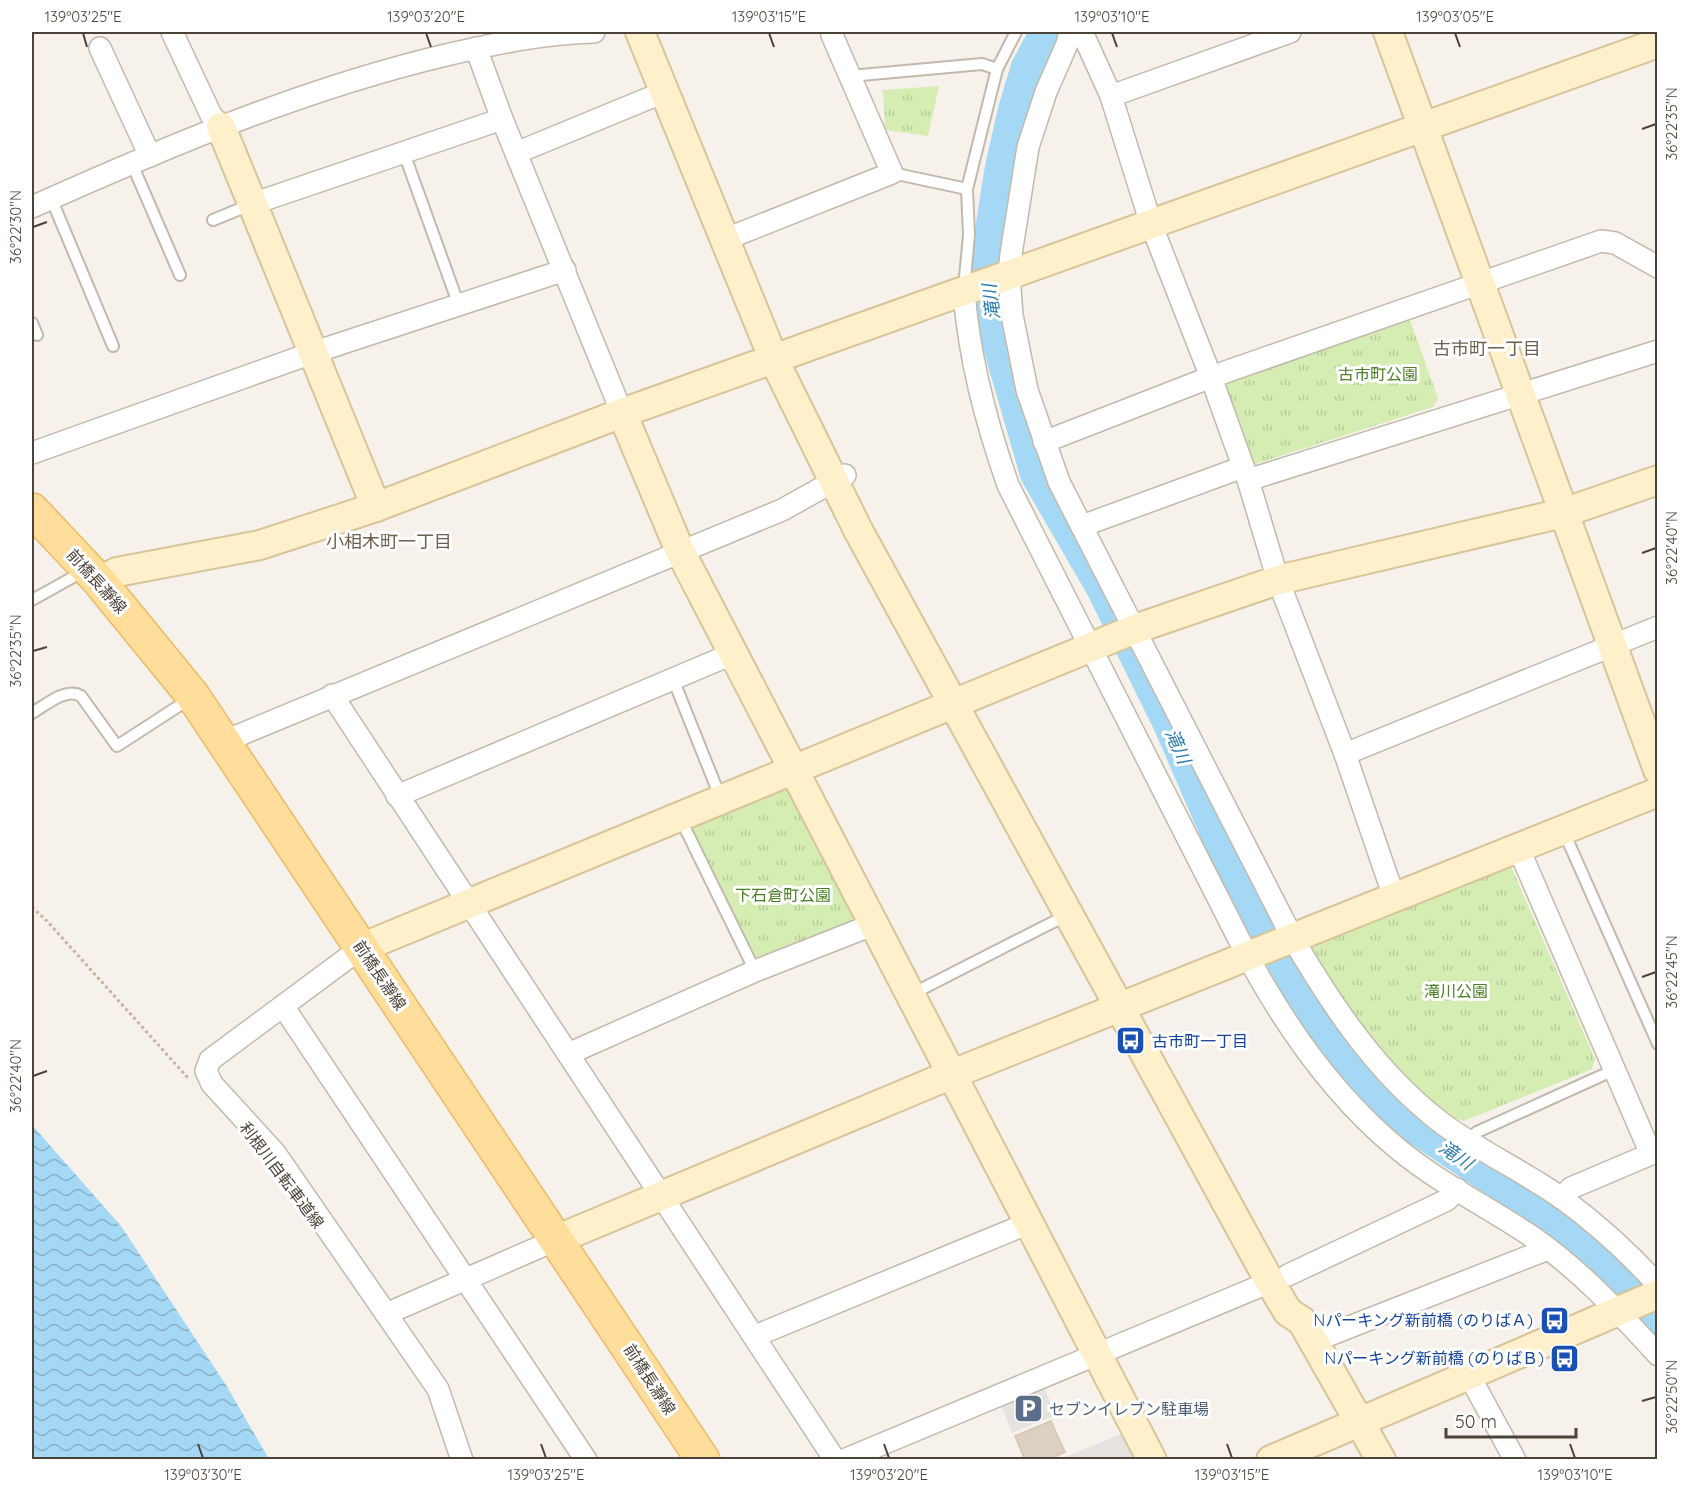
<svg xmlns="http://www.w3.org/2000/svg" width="1689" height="1491" viewBox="0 0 1689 1491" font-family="Quicksand,'Noto Sans JP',sans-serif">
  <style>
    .park { fill: url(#park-tufts) }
    .parking { fill: #e5e2df }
    .water { fill: url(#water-waves) }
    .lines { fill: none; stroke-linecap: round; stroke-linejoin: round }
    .river { stroke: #a5d8f4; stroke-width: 32 }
    .building { fill: #dbd0c2; stroke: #d4c5b2; stroke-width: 1.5 }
    .lane-casing { stroke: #c2b9ac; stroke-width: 14 }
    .street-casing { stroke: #c2b9ac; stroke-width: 24 }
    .secondary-casing { stroke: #d8c499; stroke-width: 32 }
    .primary-casing { stroke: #eabb64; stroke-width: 36 }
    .path { stroke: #c5b59d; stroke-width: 3; stroke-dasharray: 3 3; stroke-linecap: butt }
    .lane { stroke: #fff; stroke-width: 10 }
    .street { stroke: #fff; stroke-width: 21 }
    .secondary { stroke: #fff0cc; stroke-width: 28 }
    .primary { stroke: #ffdd9b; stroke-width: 33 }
    .ticks { fill: none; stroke: #4b4238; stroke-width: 2 }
    .labels { text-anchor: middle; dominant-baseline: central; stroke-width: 6; stroke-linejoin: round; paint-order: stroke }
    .park-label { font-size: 16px; fill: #4d8127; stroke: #fff }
    .street-label { font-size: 16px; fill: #4b4238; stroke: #fff }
    .transit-label { font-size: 16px; fill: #164399; stroke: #fff; text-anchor: end }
    .service-label { font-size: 16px; fill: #4e5e75; stroke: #fff; text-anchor: start }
    .water-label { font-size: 18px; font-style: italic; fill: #287bad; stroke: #fff }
    .neighbourhood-label { font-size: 18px; fill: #6e604e; stroke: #fff }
    .neatline { fill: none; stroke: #4b4238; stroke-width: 2 }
    .ticks-label { font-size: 15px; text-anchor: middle; fill: #4b4238 }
  </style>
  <defs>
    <pattern id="park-tufts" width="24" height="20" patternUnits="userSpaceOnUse" patternTransform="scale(1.5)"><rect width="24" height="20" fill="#d5ecb2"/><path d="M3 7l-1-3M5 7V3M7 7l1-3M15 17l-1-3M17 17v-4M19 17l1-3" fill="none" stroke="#b8cc9a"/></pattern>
    <pattern id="water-waves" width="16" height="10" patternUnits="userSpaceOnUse" patternTransform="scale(1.5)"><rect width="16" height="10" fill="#a5d8f4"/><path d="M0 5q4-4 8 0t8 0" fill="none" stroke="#88b1c7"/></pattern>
  </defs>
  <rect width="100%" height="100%" fill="#f6f2eb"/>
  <g class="park">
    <polygon points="939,86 928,136 885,130 883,90"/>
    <polygon points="1401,315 1410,320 1438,398 1433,407 1255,464 1246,460 1219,389 1224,380"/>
    <polygon points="777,788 787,789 853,915 850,925 764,960 754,957 692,829 694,823"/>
    <path d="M1509 862 1595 1059 1592 1069 1464 1121C1396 1104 1341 1000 1306 943Z"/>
  </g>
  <g class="parking">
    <polygon points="1043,1385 1056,1415 1012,1433 1000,1402"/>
    <polygon points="1124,1433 1138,1460 1058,1460"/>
  </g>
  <polygon class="water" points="32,1125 121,1226 226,1385 269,1459 32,1459"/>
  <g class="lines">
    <polyline class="river" points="1046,32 1027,67 1014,110 1001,167 987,255 988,308 1036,474 1102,588 1170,726 1229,863 1319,1028 1362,1084 1399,1117 1532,1206 1590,1252 1658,1321"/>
  </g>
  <polygon class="building" points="1051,1421 1065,1452 1048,1460 1025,1460 1015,1436"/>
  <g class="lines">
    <defs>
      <g id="lane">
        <polyline points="850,76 982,64 997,69"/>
        <polyline points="404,153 458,303"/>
        <polyline points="132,164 180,275"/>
        <polyline points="892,173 967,189"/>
        <polyline points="51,198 113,346"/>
        <polyline points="213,220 252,204"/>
        <polyline points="964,288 969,235 967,189 997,69 1016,32"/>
        <polyline points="32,323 37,335"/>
        <polyline points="32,600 84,571"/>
        <polyline points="673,679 721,799"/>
        <path d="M32 713C46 705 66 687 81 696L117 746 191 698"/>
        <polyline points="680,818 755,971"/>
        <polyline points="1563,830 1658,1044"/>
        <polyline points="910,995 1067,915"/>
        <polyline points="1467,1140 1477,1132 1614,1070"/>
      </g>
      <g id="street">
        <polyline points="172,32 211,115 221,127"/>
        <path d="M1070 32 1067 44 1046 92 1028 147 1011 254 1009 275 1012 315 1027 390 1059 482 1292 937C1332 1006 1378 1075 1443 1124 1481 1152 1525 1172 1563 1199 1597 1224 1629 1253 1658 1285"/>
        <polyline points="1082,32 1111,96 1151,224 1211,377 1248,480 1278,580 1345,754 1394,897"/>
        <polyline points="100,48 150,156"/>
        <polyline points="476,48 502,119 622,413"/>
        <polyline points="1111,96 1290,32"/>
        <polyline points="516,153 664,92"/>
        <polyline points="252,204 502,119"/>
        <path d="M32 207C166 147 303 89 446 55 494 44 544 33 594 32"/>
        <polyline points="726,239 892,173 832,35 833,32"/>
        <path d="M964 291C969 359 986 422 1008 485L1247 955C1285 1026 1335 1097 1398 1149 1439 1183 1488 1207 1531 1236 1579 1269 1619 1312 1658 1355"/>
        <polyline points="1044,442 1211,377 1601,241 1615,243 1658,267"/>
        <polyline points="32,453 312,353 565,270"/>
        <polyline points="1248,480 1658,351"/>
        <polyline points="1082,526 1243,467"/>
        <polyline points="332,695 835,1460"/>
        <polyline points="225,741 782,510 845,475"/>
        <polyline points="1345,754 1658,627"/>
        <polyline points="397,796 732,654"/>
        <polyline points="1518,847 1651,1154"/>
        <polyline points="361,948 210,1060 206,1071 212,1084 275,1153 438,1389 462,1460"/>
        <polyline points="283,1006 586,1460"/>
        <polyline points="568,1054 755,971 872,925"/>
        <polyline points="1561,1198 1571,1188 1658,1151"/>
        <polyline points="1288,1275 1447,1200 1457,1189"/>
        <polyline points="386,1314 558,1239"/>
        <polyline points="755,1336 1029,1223"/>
        <polyline points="1314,1341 1548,1249"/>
        <polyline points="1469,1375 1515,1460"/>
        <polyline points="844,1460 1270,1282"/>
      </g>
      <g id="secondary">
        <polyline points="640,32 774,360 858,530 1270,1282 1288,1312 1302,1321 1381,1460"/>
        <polyline points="1388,32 1658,770"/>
        <polyline points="221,127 376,507"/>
        <polyline points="622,413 680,551 1152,1460"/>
        <polyline points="99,581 117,572 260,545 376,507 622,413 1658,43"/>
        <polyline points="361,948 1135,629 1278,580 1563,513 1658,480"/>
        <polyline points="558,1239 950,1075 1658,792"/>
        <polyline points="1271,1460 1658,1294"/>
      </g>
      <polyline id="primary" points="32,510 99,581 193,696 703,1460"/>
    </defs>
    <use href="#lane" class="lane-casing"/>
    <use href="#street" class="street-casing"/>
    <use href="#secondary" class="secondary-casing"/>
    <use href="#primary" class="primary-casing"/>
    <polyline class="path" points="32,907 47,921 188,1078"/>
    <use href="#lane" class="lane"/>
    <use href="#street" class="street"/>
    <use href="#secondary" class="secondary"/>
    <use href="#primary" class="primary"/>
  </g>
  <path class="ticks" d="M83 33 87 47M426 33 431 47M769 33 774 47M1112 33 1117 47M1455 33 1460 47M1642 129 1656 124M33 227 47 222M1642 553 1656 548M33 651 47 647M1642 977 1656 972M33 1076 47 1071M1642 1401 1656 1397M198 1444 203 1458M541 1444 546 1458M884 1444 889 1458M1227 1444 1232 1458M1570 1444 1575 1458"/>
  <defs>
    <symbol id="bus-square" viewBox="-11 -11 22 22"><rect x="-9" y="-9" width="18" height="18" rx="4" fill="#1a4fb4" stroke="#fff"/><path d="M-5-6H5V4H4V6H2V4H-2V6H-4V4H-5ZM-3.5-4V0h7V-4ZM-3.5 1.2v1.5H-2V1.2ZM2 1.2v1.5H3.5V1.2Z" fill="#fff"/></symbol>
    <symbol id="parking-square" viewBox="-11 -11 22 22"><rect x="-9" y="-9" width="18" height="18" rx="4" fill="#5c6f8a" stroke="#fff"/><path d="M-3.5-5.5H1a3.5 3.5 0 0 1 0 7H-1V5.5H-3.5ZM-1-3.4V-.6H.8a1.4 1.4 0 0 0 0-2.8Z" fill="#fff"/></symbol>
  </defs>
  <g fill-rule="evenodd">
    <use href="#bus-square" x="1114" y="1024" width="33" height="33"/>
    <use href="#bus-square" x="1538" y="1304" width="33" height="33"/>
    <use href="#bus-square" x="1548" y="1342" width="33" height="33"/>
    <use href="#parking-square" x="1012" y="1392" width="33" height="33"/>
  </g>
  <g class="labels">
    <g class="park-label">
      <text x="1378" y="374">古市町公園</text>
      <text x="783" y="895">下石倉町公園</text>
      <text x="1456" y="991">滝川公園</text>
    </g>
    <g class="street-label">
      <text transform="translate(97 581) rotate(48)">前橋長瀞線</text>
      <text transform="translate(380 975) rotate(56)">前橋長瀞線</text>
      <text transform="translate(282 1175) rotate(53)">利根川自転車道線</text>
      <text transform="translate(650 1379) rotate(57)">前橋長瀞線</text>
    </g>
    <g class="transit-label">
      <text x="1152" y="1041" text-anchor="start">古市町一丁目</text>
      <text x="1533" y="1320">Nパーキング新前橋 (のりばＡ)</text>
      <text x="1544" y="1358">Nパーキング新前橋 (のりばＢ)</text>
    </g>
    <g class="service-label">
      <text x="1049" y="1409">セブンイレブン駐車場</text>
    </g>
    <g class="water-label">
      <text transform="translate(991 302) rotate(-97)">滝川</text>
      <text transform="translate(1178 746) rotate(66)">滝川</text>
      <text transform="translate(1456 1155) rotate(34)">滝川</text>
    </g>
    <g class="neighbourhood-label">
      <text x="1487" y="348">古市町一丁目</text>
      <text x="389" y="541">小相木町一丁目</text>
    </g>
  </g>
  <rect width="1689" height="1491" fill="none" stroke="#ffffff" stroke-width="66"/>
  <path d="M1446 1428v9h130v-9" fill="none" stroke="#4b4238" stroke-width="3"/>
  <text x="1455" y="1428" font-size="18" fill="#4b4238" stroke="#ffffff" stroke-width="4.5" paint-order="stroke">50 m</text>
  <rect x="33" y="33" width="1623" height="1425" class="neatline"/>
  <g class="ticks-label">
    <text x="83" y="22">139°03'25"E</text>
    <text x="426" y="22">139°03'20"E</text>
    <text x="769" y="22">139°03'15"E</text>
    <text x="1112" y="22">139°03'10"E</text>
    <text x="1455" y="22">139°03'05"E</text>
    <text transform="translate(1672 124) rotate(-90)" y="5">36°22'35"N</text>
    <text transform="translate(16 227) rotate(-90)" y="5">36°22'30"N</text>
    <text transform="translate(1672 548) rotate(-90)" y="5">36°22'40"N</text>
    <text transform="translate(16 651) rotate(-90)" y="5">36°22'35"N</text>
    <text transform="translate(1672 972) rotate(-90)" y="5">36°22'45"N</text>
    <text transform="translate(16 1076) rotate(-90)" y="5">36°22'40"N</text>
    <text transform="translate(1672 1397) rotate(-90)" y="5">36°22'50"N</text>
    <text x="203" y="1480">139°03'30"E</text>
    <text x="546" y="1480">139°03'25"E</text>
    <text x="889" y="1480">139°03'20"E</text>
    <text x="1232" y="1480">139°03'15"E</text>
    <text x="1575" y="1480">139°03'10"E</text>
  </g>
</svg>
